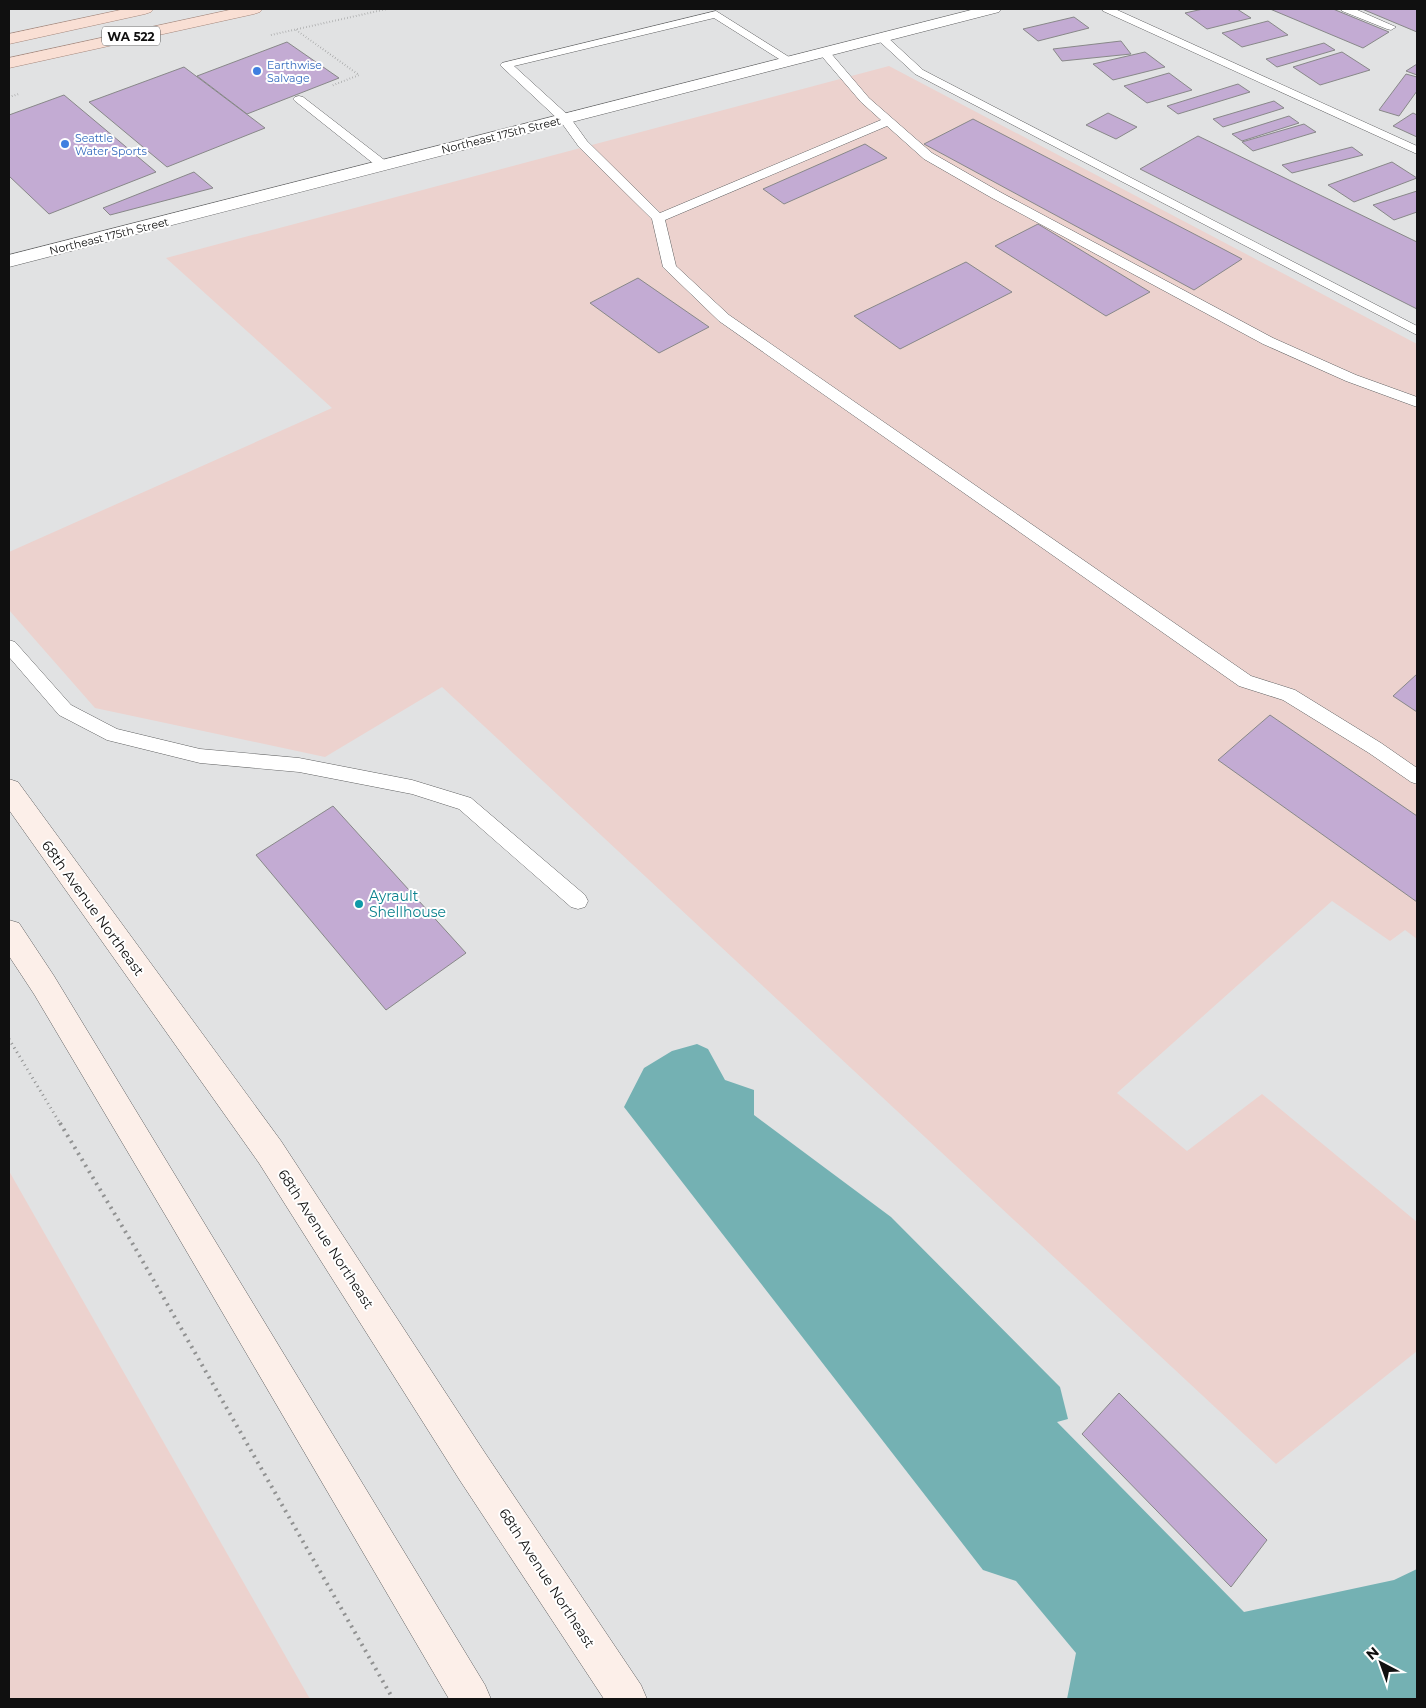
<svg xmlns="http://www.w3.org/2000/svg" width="1426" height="1708" viewBox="0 0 1426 1708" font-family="Montserrat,sans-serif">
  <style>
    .industrial { fill: #ecd2ce }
    .water { fill: #74b1b3 }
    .building { fill: #c3abd3; stroke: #888889 }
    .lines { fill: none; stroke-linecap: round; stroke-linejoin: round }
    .service-casing { stroke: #606162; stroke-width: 1 }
    .tertiary-casing { stroke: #606162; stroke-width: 1 }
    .secondary-casing { stroke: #606162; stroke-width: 1 }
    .primary-casing { stroke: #a5887d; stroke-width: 1 }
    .path-far2 { stroke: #919292; stroke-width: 2; stroke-dasharray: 0.5 2.5; stroke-linecap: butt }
    .path-far1 { stroke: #919292; stroke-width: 3; stroke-dasharray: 1 4; stroke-linecap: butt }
    .path { stroke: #919292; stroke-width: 4; stroke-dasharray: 2 5; stroke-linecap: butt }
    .service { fill: #fff; fill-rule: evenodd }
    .tertiary { fill: #fff; fill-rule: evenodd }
    .secondary { fill: #fcefe9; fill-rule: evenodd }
    .primary { fill: #f9dfd4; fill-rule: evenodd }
    .shop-dot { fill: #3f7fe0; stroke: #fff; stroke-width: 2 }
    .culture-dot { fill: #0f9aa8; stroke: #fff; stroke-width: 2 }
    .labels { text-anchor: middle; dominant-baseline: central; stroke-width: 4; stroke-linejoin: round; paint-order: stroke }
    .far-shop-label { font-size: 11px; fill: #366cbe; stroke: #fff; text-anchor: start }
    .far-street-label { font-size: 11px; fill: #101010; stroke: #fff }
    .shield { fill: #fff; stroke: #585858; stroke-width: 1 }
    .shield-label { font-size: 12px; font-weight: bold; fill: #101010 }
    .culture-label { font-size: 14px; fill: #0d838f; stroke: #fff; text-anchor: start }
    .street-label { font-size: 14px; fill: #101010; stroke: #fff }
  </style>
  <rect width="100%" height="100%" fill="#e1e2e3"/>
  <g class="industrial">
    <polygon points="889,66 1417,344 1417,939 1405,930 1390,941 1332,901 1117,1093 1187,1151 1262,1094 1417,1222 1417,1351 1276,1464 442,687 325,757 95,708 9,610 9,552 332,408 166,258"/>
    <polygon points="9,1171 310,1699 9,1699"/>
  </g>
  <polygon class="water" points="697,1044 708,1049 725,1080 754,1090 754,1115 891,1217 1060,1387 1068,1419 1057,1422 1244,1612 1394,1580 1417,1569 1417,1699 1067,1699 1076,1653 1016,1581 983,1570 624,1107 644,1068 672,1051"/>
  <g class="building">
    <polygon points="1203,9 1237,9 1251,18 1207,29 1185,13"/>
    <polygon points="1270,9 1333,9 1389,32 1363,48"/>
    <polygon points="1362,9 1417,9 1417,32"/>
    <polygon points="1074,17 1089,28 1038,41 1023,29"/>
    <polygon points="1268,21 1288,35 1242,47 1222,33"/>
    <polygon points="1121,41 1131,54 1062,61 1053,49"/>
    <polygon points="287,42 339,78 247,114 197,76"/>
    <polygon points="1324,43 1335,50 1277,67 1266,59"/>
    <polygon points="1145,52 1165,67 1113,80 1093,64"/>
    <polygon points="1342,52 1370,70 1320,85 1293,67"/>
    <polygon points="1417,64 1417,75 1406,71"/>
    <polygon points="184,67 265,128 167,167 89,102"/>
    <polygon points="1169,73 1192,90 1147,103 1124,86"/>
    <polygon points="1406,74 1417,77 1417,91 1399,116 1379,110"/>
    <polygon points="1238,84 1250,92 1178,114 1167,106"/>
    <polygon points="64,95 156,172 49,214 9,176 9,115"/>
    <polygon points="1274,101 1284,108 1223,127 1213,119"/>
    <polygon points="1108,113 1137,127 1116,139 1086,125"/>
    <polygon points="1413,113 1417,115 1417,137 1393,126"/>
    <polygon points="1289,116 1299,123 1242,141 1232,134"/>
    <polygon points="973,119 1223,249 1242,259 1194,290 924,144"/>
    <polygon points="1304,124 1316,132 1253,151 1242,142"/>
    <polygon points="1198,136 1417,242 1417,309 1140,169"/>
    <polygon points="865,144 887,158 784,204 763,189"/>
    <polygon points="1352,147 1363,155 1292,173 1282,165"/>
    <polygon points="1392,162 1417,178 1354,202 1328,185"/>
    <polygon points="194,172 213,188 110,215 103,208"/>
    <polygon points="1417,191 1417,212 1394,220 1373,205"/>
    <polygon points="1038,224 1150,292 1106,316 995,246"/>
    <polygon points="966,262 1012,292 900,349 854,316"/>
    <polygon points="638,278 709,327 659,353 590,303"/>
    <polygon points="1417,674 1417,712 1393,696"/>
    <polygon points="1270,715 1417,816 1417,902 1218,760"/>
    <polygon points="333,806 466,953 386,1010 256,855"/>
    <polygon points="1119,1393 1267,1540 1231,1587 1082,1434"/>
  </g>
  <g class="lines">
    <defs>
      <g id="service">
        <polygon points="1102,9 1115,9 1417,146 1417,154 1103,11"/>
        <polygon points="1341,9 1355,9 1396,27 1391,30 1387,29 1342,11"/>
        <polygon points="716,11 797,62 795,64 787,64 714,18 514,66 569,116 587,141 660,213 881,120 861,102 819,53 821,51 829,51 869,98 932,153 1000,192 1273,338 1356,375 1417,397 1417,407 1346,381 1263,344 992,198 924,159 887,126 665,220 676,266 729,315 1251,676 1295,690 1381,743 1417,768 1417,784 1411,782 1369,753 1283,700 1239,686 719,321 663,267 652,219 579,147 561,122 500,65 502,63"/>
        <polygon points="882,35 886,36 923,70 1417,326 1417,335 915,74 878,40 876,38"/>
        <polygon points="299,96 303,97 387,162 389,165 387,168 379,168 295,101 293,99 295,97"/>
        <polygon points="9,640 15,642 71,705 117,729 200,749 299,758 412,780 471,798 585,895 588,901 585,907 578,909 571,907 459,809 412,794 299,772 200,763 107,740 59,715 9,657"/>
      </g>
      <polygon id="tertiary" points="975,9 1001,9 999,12 9,267 9,255"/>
      <g id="secondary">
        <polygon points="9,779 18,782 281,1141 485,1453 641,1685 647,1699 604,1699 459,1479 259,1163 9,810"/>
        <polygon points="9,920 19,923 54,976 485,1685 491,1699 449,1699 170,1223 34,994 9,956"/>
      </g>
      <g id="primary">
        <polygon points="125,9 153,9 151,12 145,14 9,44 9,34"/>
        <polygon points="234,9 262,9 260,12 254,14 9,68 9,58"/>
      </g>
    </defs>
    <use href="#service" class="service-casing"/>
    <use href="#tertiary" class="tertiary-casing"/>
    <use href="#secondary" class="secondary-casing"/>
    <use href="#primary" class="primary-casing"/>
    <g class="path-far2">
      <polyline points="296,30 359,75 331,86"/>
      <polyline points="271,35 387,9"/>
      <polyline points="9,97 19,94"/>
    </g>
    <polyline class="path-far1" points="9,1039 61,1125"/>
    <polyline class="path" points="60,1123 134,1246 393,1699"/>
    <use href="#service" class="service"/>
    <use href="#tertiary" class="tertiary"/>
    <use href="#secondary" class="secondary"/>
    <use href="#primary" class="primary"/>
  </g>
  <g class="shop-dot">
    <circle cx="257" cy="71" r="5"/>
    <circle cx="65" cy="144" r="5"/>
  </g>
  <circle class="culture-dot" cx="359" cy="904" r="5"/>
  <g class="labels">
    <g class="far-shop-label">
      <text x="267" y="65">Earthwise<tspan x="267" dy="13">Salvage</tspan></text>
      <text x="75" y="138">Seattle<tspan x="75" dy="13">Water Sports</tspan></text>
    </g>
    <g class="far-street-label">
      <text transform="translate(501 135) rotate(-14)">Northeast 175th Street</text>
      <text transform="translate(109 236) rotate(-14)">Northeast 175th Street</text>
    </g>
    <rect class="shield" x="102" y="26.5" width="58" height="19" rx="4"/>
    <g class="shield-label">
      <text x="131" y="36">WA 522</text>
    </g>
    <g class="culture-label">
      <text x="369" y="896">Ayrault<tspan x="369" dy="16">Shellhouse</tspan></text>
    </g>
    <g class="street-label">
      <text transform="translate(93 908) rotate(54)">68th Avenue Northeast</text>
      <text transform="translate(326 1239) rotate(57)">68th Avenue Northeast</text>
      <text transform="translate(547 1578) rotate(57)">68th Avenue Northeast</text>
    </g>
  </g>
  <rect width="1426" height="1708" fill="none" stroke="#101010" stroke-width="20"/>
  <g transform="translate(1381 1663) rotate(319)" stroke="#ffffff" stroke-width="4" paint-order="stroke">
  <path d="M0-4L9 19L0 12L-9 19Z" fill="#101010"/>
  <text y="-8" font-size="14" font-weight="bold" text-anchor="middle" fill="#101010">N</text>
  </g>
</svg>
